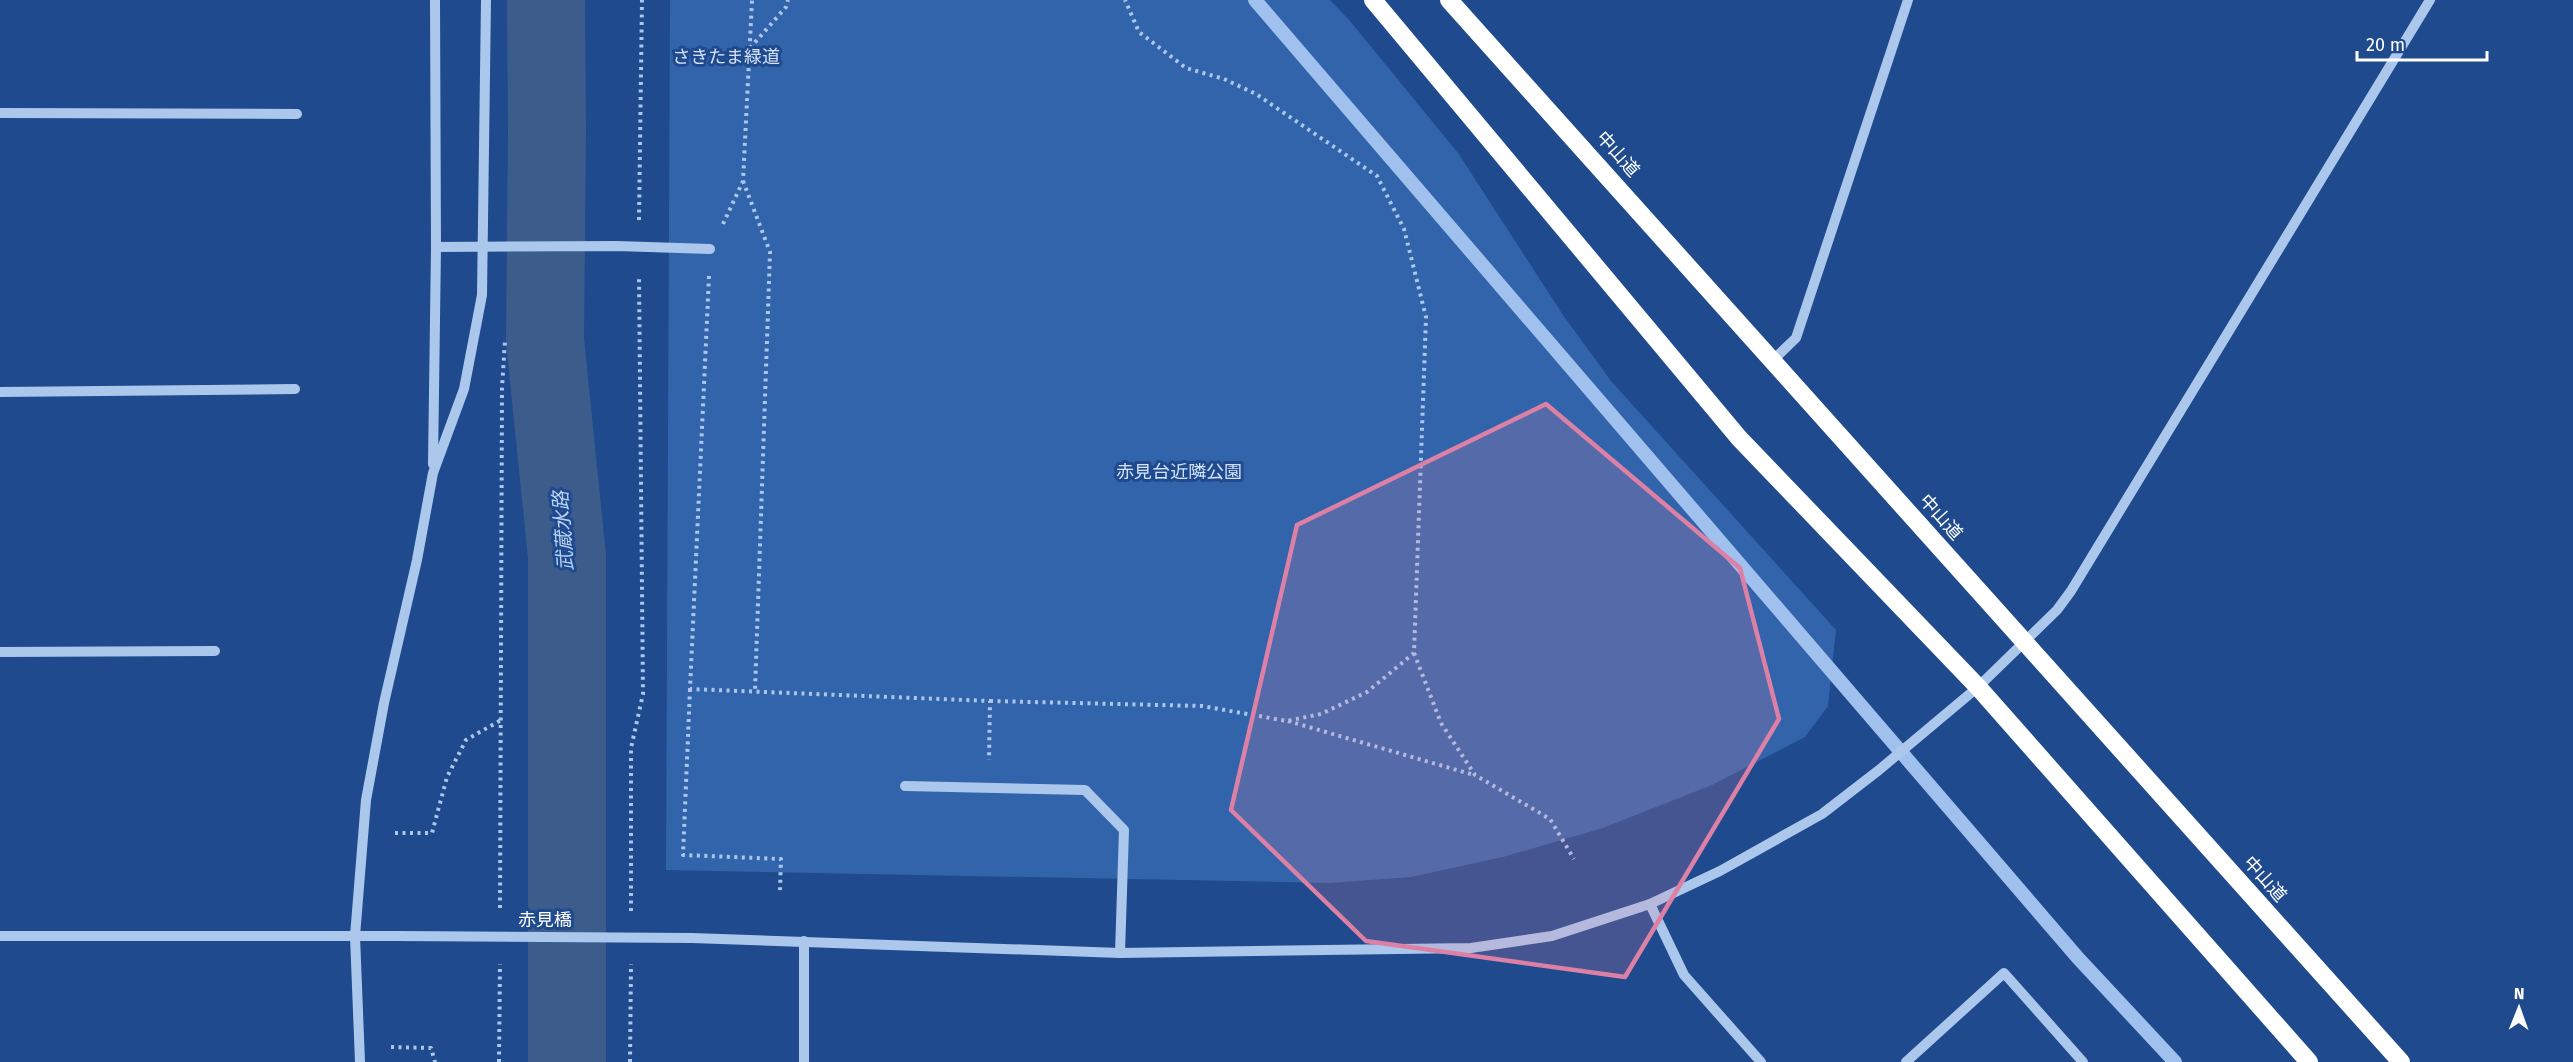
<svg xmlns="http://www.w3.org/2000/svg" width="2573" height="1062" viewBox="0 0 2573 1062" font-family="'Fira Sans','Noto Sans JP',sans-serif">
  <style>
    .green { fill: #3264ab }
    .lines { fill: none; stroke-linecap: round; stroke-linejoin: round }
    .stream { stroke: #a0c1ee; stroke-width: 14 }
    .river { stroke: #3c5c8c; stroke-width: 78 }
    .path { stroke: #acc7ec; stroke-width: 4; stroke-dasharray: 3 4.5; stroke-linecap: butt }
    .minor { stroke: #acc7ec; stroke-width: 10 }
    .highway { stroke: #fff; stroke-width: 18 }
    .minor-bridge { stroke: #acc7ec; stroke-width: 10 }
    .marked { fill: #dd80a5; fill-opacity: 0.2; stroke: #dd80a5; stroke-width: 4.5; stroke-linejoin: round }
    .labels { text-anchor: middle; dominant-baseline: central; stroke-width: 6; stroke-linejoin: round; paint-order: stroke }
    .park-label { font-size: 18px; fill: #d2e2f9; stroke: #1f4a8d }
    .street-label { font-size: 18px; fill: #fff; stroke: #1f4a8d }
    .water-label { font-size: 20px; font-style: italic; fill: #b8d1f3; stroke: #1f4a8d }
  </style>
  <rect width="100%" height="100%" fill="#1f4a8d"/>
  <polygon class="green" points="670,0 1330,0 1350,21 1458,153 1563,315 1611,381 1836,630 1828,706 1805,737 1712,785 1603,828 1503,857 1411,877 1330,883 666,870"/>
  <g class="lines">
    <polyline class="stream" points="1255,0 2078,958 2175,1062"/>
    <polyline class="river" points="546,0 547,131 545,340 567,557 567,1062"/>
    <g class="path">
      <polyline points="750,48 786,7 788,0"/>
      <polyline points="743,181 770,252 755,691"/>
      <polyline points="639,220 642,0"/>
      <polyline points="723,224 743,181 752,0"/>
      <polyline points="709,276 690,689 990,701 989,760"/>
      <polyline points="1414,653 1441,723 1475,775 1550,819 1574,859"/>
      <polyline points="690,689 683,855 781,859 780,890"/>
      <polyline points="990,701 1202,706 1287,721 1321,714 1367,692 1414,653 1426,317 1404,229 1377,176 1256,94 1224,79 1186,68 1139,32 1125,0"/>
      <polyline points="1288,721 1474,775"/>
      <polyline points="395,833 432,833 447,777 466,740 501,720"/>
      <polyline points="500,908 502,388 505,340"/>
      <polyline points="631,911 631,748 643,694 639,275"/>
      <polyline points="391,1047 431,1048 435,1062"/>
      <polyline points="499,1062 500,964"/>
      <polyline points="630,1062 631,964"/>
    </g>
    <g class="minor">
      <polyline points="0,113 297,114"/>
      <polyline points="436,247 617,246 710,249"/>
      <polyline points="1773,360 1796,338 1908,0"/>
      <polyline points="0,392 295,389"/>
      <polyline points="433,464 436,247 435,0"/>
      <polyline points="0,652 215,651"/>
      <polyline points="905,786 1085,790 1124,830 1120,953"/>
      <polyline points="1650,904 1684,975 1761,1062"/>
      <polyline points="0,936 398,936"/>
      <polyline points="692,938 1120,953 1471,948 1552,936 1650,904 1720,871 1822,814 1879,770 1978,687 2057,610 2071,591 2430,0"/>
      <polyline points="804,941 804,1062"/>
      <polyline points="360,1062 355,936 366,800 384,703 417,560 433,473 464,389 482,295 486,0"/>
      <polyline points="1906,1062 2004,973 2083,1062"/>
    </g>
    <g class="highway">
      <polyline points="1373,0 1739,438 1978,687 2309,1062"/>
      <polyline points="1449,0 2401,1062"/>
    </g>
    <polyline class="minor-bridge" points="398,936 692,938"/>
  </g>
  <path class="marked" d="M1546 404 1740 568 1779 719 1625 977 1366 941 1231 810 1297 525Z"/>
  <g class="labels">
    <g class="park-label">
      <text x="726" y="57">さきたま緑道</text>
      <text x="1179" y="472">赤見台近隣公園</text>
    </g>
    <g class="street-label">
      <text transform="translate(1618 154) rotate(48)">中山道</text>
      <text transform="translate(1941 517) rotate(48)">中山道</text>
      <text transform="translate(2265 879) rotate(48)">中山道</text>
      <text x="545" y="920">赤見橋</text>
    </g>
    <g class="water-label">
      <text transform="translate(563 531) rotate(-94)">武蔵水路</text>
    </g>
  </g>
  <g transform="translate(2519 1008) rotate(1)" stroke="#1f4a8d" stroke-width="4.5" paint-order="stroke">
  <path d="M0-4.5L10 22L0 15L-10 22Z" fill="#ffffff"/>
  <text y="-9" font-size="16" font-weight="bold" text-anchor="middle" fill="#ffffff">N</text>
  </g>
  <path d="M2357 51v9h130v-9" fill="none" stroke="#ffffff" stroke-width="3"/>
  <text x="2366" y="51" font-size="18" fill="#ffffff" stroke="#1f4a8d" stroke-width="4.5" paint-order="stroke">20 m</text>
</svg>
